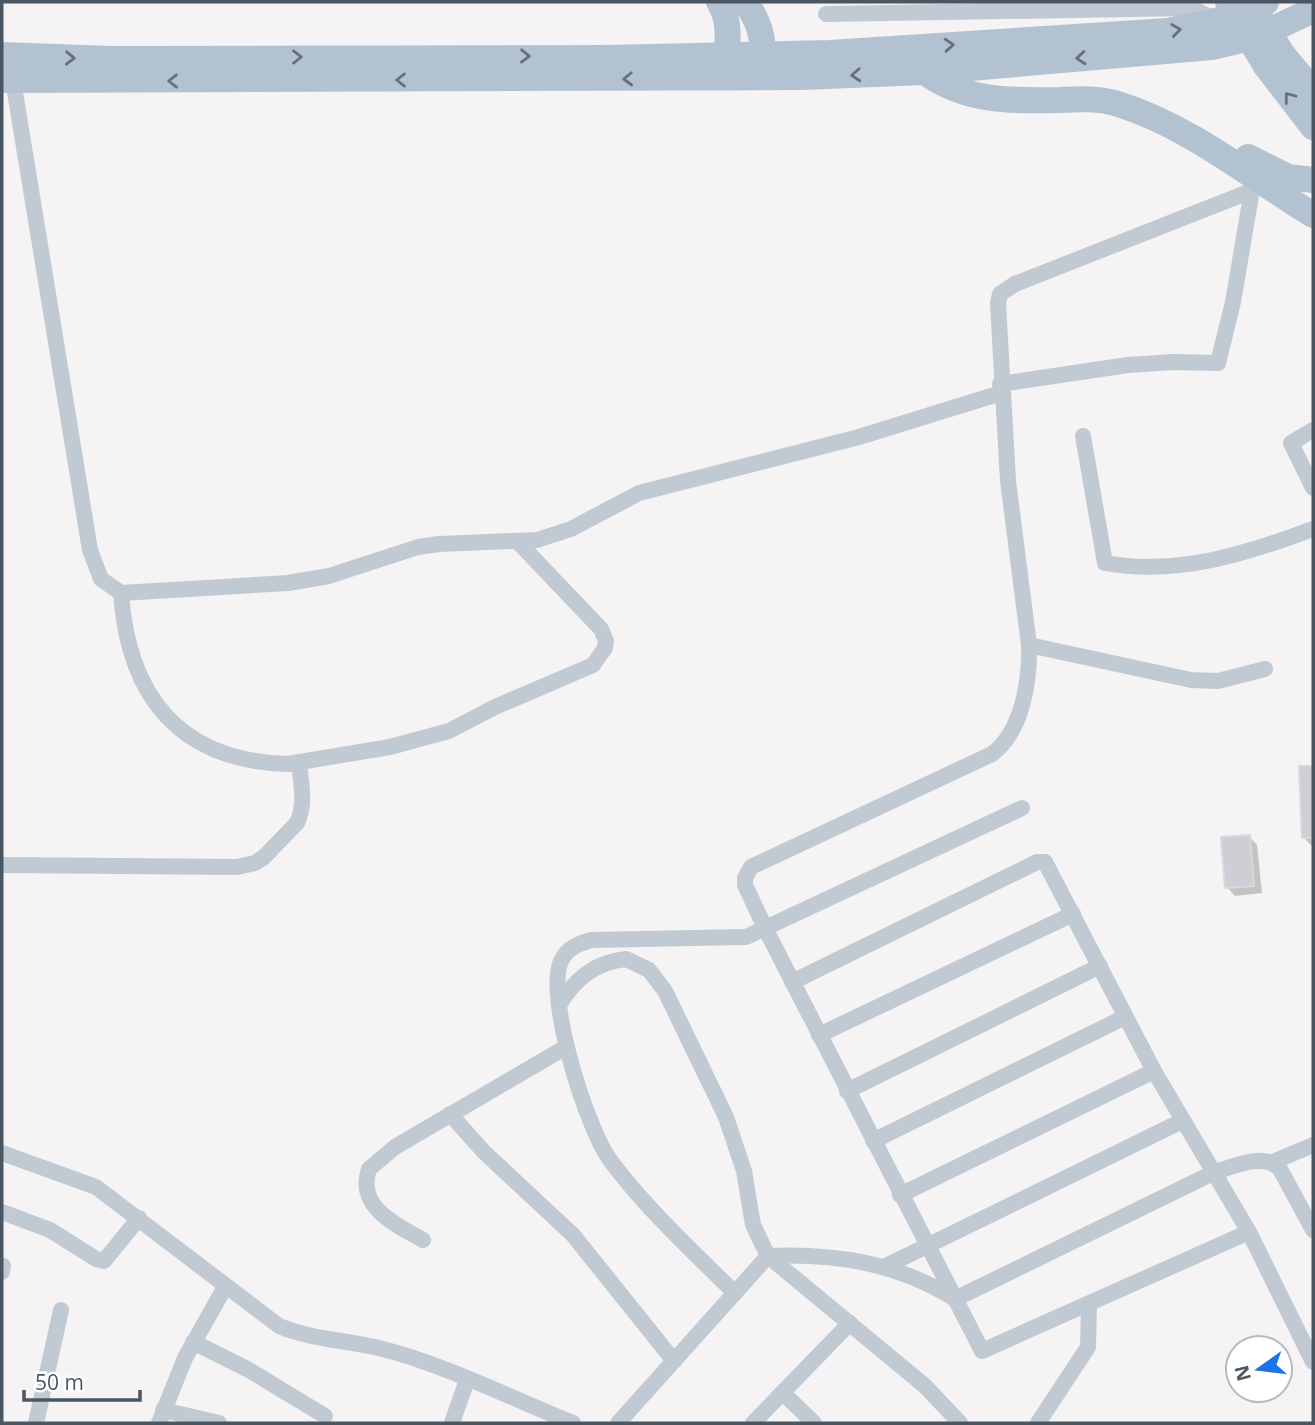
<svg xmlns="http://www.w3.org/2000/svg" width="1315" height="1425" viewBox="0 0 1315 1425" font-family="'Open Sans',sans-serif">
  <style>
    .shadow { fill: #0003 }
    .building { fill: #cdcfd5; stroke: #d7d9de; stroke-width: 2 }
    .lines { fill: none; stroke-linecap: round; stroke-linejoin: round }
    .minor { stroke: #c1cad2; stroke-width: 16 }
    .primary { stroke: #b3c2d1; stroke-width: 26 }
    .primary-bridge { stroke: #b3c2d1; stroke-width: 26 }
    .oneway { stroke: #64717d }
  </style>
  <rect width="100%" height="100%" fill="#f5f3f3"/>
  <g class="shadow">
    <polygon points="1313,767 1313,847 1304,838 1301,768"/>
    <polygon points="1249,836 1257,845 1262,893 1235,896 1227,887"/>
  </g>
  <g class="building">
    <polygon points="1299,766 1313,766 1313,838 1302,838"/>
    <polygon points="1250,835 1254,886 1225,888 1221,837"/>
  </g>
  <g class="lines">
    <g class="minor">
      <polyline points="826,14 1191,8 1216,20"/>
      <polyline points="13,80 90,550 101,579 121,593 288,583 329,576 418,547 439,544 537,540 571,529 639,493 859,437 1001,393"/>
      <polyline points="1000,384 1128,365 1173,362 1218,363 1233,302 1252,190"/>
      <polyline points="1313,430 1291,443 1313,488"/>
      <path d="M1083 436 1105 563C1177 576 1246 554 1313 529"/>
      <path d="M121 593C128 697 180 761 288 764L390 747 449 731 495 707 593 665 605 648 606 641 601 629 518 542"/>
      <polyline points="1029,645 1191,680 1218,681 1265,669"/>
      <path d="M2 865 237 867 255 863 264 857 297 823C306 804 301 783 299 763"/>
      <polyline points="792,982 1037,862 1045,862 1154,1071 1249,1232 1313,1362"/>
      <path d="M559 1005C575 979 595 962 626 959L649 970 665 991 726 1117 744 1171 753 1225 768 1256 925 1386 960 1423"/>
      <polyline points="819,1035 1073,914"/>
      <polyline points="847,1091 1100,966"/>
      <polyline points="450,1114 484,1152 573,1235 674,1361"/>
      <polyline points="873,1141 1125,1017"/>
      <path d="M2 1153 96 1187 279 1326C313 1340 348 1340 383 1349 448 1366 511 1398 573 1423"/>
      <polyline points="1273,1162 1313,1145"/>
      <polyline points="900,1195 1154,1071"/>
      <polyline points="2,1212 50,1230 96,1259 104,1261 139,1218"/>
      <path d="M1249 1232 982 1351 766 930 745 885V878L751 867 992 754C1022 732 1030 681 1029 645L1008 481 998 303 1000 294 1015 284 1269 184"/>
      <path d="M423 1240C395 1224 356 1207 369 1169L395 1147 566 1047"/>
      <polyline points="886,1266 1182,1121"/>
      <polyline points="2,1272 3,1266"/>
      <path d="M735 1293C694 1253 644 1206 610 1160 587 1129 545 997 561 961 567 948 578 944 591 940L746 937 1022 808"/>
      <polyline points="193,1342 249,1370 325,1416"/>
      <polyline points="783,1393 814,1423"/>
      <polyline points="163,1410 219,1423"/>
      <polyline points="36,1423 61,1310"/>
      <polyline points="159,1423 185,1358 225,1287"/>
      <polyline points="452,1423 467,1380"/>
      <path d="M618 1423 768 1256C835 1253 898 1263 955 1299L1215 1172C1235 1166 1264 1152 1280 1169L1313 1230"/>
      <polyline points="753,1423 850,1323"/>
      <polyline points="1038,1423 1088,1347 1089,1304"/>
    </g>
    <g class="primary">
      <path d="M719 2C732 22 727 48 725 71"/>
      <path d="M745 2C762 24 765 45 762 72"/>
      <polyline points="2,55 111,59 604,58 830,53 1168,31 1234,17 1266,2"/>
      <polyline points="1283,55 1313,91"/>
      <polyline points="1266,66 1313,127"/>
      <path d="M922 70C963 102 1010 101 1060 100 1079 99 1100 98 1118 104 1189 126 1251 177 1313 215"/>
      <polyline points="2,80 802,77 924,72 1212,47 1258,36 1313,10"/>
      <polyline points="1248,157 1288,177 1313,180"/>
    </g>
    <g class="primary-bridge">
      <polyline points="1228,2 1266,66"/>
      <polyline points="1250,2 1283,55"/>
    </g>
  </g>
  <defs><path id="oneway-chevron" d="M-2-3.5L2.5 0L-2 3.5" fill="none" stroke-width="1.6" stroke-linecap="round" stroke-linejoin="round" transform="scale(1.75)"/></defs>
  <g class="oneway">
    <use href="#oneway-chevron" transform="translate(1176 30) rotate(-8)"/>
    <use href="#oneway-chevron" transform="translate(949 45) rotate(-4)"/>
    <use href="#oneway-chevron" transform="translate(525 56) rotate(1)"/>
    <use href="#oneway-chevron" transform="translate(297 57)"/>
    <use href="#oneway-chevron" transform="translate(70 58) rotate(1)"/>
    <use href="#oneway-chevron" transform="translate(1081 58) rotate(175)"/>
    <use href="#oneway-chevron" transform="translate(856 75) rotate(177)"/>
    <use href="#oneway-chevron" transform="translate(628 79) rotate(178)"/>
    <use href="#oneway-chevron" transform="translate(401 80) rotate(180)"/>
    <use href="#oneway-chevron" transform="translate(173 81) rotate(180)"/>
    <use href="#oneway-chevron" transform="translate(1289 97) rotate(-127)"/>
  </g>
  <rect width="1315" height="1425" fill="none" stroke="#4a5661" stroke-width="7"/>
  <g transform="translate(1259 1369) rotate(256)"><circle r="33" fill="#ffffff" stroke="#b7bbc0" stroke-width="2"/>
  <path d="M0-5L12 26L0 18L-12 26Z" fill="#1a73e8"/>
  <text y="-10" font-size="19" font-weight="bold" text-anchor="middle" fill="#4a5661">N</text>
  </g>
  <path d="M24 1390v10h116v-10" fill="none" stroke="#4a5661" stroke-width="3.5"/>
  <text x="35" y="1390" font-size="21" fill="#4a5661" stroke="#ffffff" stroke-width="5" paint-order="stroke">50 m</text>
</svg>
